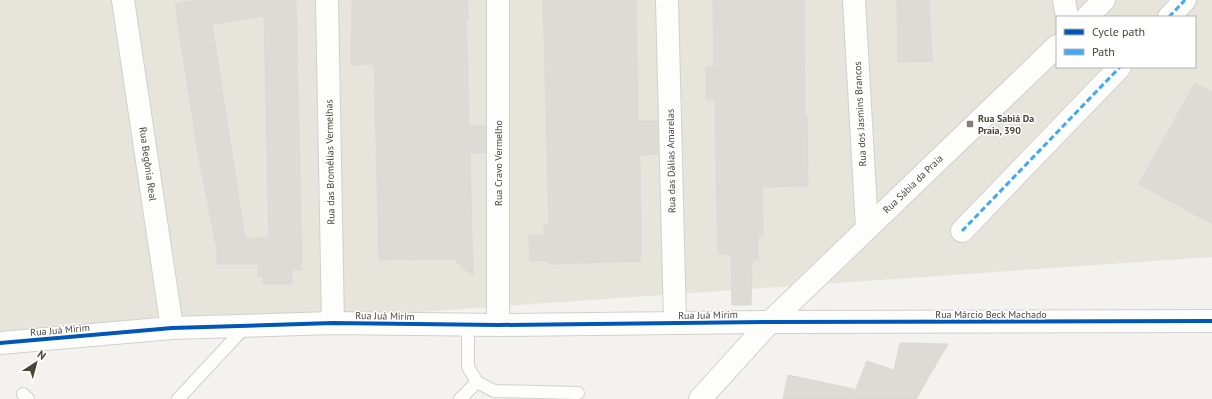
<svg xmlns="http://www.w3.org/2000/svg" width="1212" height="399" viewBox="0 0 1212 399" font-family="'PT Sans',sans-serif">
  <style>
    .residential { fill: #e7e4dc; fill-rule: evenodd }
    .building { fill: #dedbd6; stroke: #dcd9d4; fill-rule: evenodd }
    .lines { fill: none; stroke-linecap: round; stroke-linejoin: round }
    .service-casing { stroke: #d2d0cb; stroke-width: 14 }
    .minor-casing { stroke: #d2d0cb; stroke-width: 24 }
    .service { stroke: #fdfdfc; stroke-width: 12 }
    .minor { stroke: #fdfdfc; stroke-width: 22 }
    .quiet { stroke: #3fa9f5; stroke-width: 3; stroke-dasharray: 6 3; stroke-linecap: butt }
    .cycleway-casing { stroke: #fff; stroke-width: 6 }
    .cycleway { stroke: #0057b8; stroke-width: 4 }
    .poi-dot { fill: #868178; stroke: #fff; stroke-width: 1.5 }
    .labels { text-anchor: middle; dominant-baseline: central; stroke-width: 3; stroke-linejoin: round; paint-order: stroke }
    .street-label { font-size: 10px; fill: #4b4439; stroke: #fff }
    .poi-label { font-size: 10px; font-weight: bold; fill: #4b4439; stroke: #fff; text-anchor: start }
  </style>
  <rect width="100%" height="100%" fill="#f4f2ee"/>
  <path class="residential" d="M0 0H1212V257L0 341ZM1057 17H1195V67H1057Z"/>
  <g class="building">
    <path d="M195 0H296L302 270H291L292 284H263V276L258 277V264H217V250L199 159 175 4ZM264 16 269 237 245 239 212 24Z"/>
    <polygon points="352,0 467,0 468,21 466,21 469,126 486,126 486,153 470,153 473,276 453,259 379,260 374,64 351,65"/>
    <polygon points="543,0 636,0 638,121 657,121 658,154 640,155 641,261 549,264 549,261 530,261 529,235 544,235 544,225 549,225"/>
    <polygon points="713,0 804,0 805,116 807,116 808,186 762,187 763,236 758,236 758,260 752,260 751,305 732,305 731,254 718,254 715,100 706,100 706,67 714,67"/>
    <polygon points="897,0 929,0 932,61 898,62"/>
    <polygon points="1195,83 1212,92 1212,224 1139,184"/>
    <polygon points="900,343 948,344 916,399 783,399 788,375 854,389 853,396 867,361 894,370"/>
  </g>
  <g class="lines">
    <defs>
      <g id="service">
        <polyline points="468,325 468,367 477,382 494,391 578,393"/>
        <polyline points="23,394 28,399"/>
        <polyline points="178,399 246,326"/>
        <polyline points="460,399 477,382"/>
      </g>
      <g id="minor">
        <polyline points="123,0 172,328"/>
        <polyline points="327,0 333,323"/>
        <polyline points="498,0 498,325"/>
        <polyline points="667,0 675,323"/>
        <polyline points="854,0 867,228"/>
        <polyline points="1064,0 1067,17"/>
        <polyline points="1087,17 1104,0"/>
        <polyline points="1169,17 1185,0"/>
        <polyline points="962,231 1120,67"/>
        <polyline points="0,343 172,328 333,323 498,325 770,322 1212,321"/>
        <polyline points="700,399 770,322 1057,46"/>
      </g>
    </defs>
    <use href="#service" class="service-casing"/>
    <use href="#minor" class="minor-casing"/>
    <use href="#service" class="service"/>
    <use href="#minor" class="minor"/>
    <g class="quiet">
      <polyline points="1169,17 1185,0"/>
      <polyline points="962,231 1120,67"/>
    </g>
    <defs>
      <polyline id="cycleway" points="0,343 172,328 333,323 498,325 770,322 1212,321"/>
    </defs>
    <use href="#cycleway" class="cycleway-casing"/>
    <use href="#cycleway" class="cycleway"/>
  </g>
  <rect class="poi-dot" x="966" y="120" width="8" height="8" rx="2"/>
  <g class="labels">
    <g class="street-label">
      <text transform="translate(860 114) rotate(-93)">Rua dos Jasmins Brancos</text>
      <text transform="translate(671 161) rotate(-91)">Rua das Dálias Amarelas</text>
      <text transform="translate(330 162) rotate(-91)">Rua das Bromélias Vermelhas</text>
      <text transform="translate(498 163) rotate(-90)">Rua Cravo Vermelho</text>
      <text transform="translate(148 164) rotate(82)">Rua Begônia Real</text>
      <text transform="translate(913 184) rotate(-44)">Rua Sábia da Praia</text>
      <text x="991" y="314">Rua Márcio Beck Machado</text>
      <text transform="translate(708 315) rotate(-1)">Rua Juá Mirim</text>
      <text transform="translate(385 316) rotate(1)">Rua Juá Mirim</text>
      <text transform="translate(60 330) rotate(-5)">Rua Juá Mirim</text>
    </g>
    <g class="poi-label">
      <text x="978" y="118">Rua Sabiá Da<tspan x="978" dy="12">Praia, 390</tspan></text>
    </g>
  </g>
  <rect x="1056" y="16" width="140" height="52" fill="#ffffff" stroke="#b7b4b0"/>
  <rect x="1064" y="29" width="20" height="6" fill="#0057b8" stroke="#b7b4b0"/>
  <text x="1092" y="36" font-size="12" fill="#4b4439">Cycle path</text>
  <rect x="1064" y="49" width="20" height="6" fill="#3fa9f5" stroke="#b7b4b0"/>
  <text x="1092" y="56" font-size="12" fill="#4b4439">Path</text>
  <g transform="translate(36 363) rotate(36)" stroke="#ffffff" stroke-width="3" paint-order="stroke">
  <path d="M0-3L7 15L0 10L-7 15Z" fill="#4b4439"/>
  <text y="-6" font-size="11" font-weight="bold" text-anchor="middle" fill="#4b4439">N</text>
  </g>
</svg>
